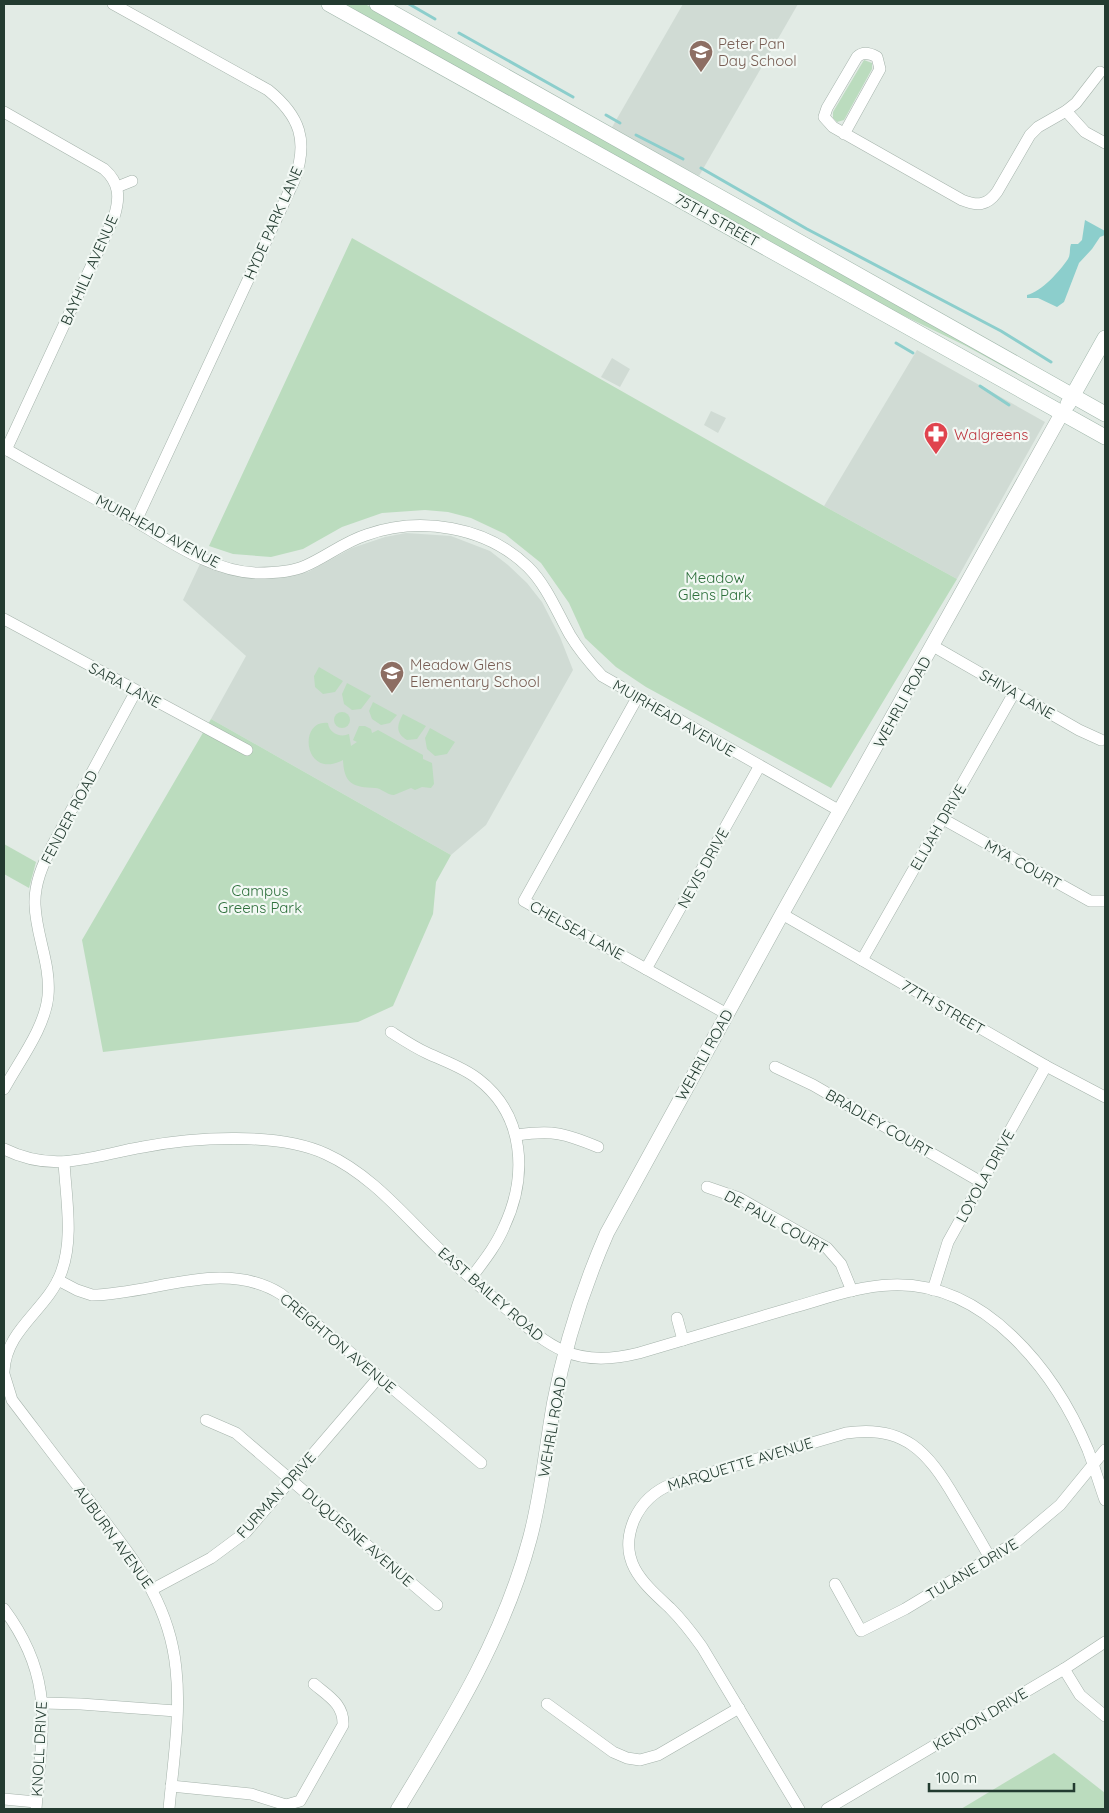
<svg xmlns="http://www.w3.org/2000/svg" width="1109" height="1813" viewBox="0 0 1109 1813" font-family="Quicksand,sans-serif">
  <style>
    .built { fill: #d0dbd4 }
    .green { fill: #bbdcbe }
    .water { fill: #8ccecc }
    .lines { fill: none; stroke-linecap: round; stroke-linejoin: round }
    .stream { stroke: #8ccecc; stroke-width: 3 }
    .minor-casing { stroke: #a5b3ab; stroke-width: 12 }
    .tertiary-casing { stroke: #a5b3ab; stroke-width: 15 }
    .secondary-casing { stroke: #a1b7ab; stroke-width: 16 }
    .minor { stroke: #fff; stroke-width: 11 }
    .tertiary { stroke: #fff; stroke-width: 14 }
    .secondary { stroke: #fff; stroke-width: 15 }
    .labels { text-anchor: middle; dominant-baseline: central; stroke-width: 4.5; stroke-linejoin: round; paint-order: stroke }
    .education-label { font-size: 15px; fill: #785e54; stroke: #f2f8f4; text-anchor: start }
    .street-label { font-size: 15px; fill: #233b30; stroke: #f2f8f4 }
    .health-label { font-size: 15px; fill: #be3a42; stroke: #f2f8f4; text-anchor: start }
    .park-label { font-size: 15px; fill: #2e703c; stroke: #f2f8f4 }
  </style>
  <rect width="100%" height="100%" fill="#e2ebe5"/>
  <g class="built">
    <polygon points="683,4 798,4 699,176 611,129"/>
    <polygon points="917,350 1045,422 957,579 824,506"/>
    <polygon points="612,358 630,369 620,387 601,377"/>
    <polygon points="711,411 726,418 718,433 704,425"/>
    <polygon points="406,533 451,536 490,551 508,565 527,583 542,602 560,637 573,670 486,825 451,855 211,719 246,656 183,600 200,564 251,578 296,574 308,572 352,548 385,537"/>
  </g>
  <g class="green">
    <polygon points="342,4 365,4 1050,390 1049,392 1046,390 966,346 884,306"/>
    <polygon points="864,60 872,63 872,69 844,120 837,122 833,118 833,112"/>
    <polygon points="352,238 824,506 957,579 831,788 646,687 616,667 585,638 569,603 541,563 505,534 471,518 448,512 425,510 382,513 342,527 303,549 271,557 233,554 209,546"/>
    <polygon points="319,667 343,681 335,692 323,694 315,687 314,676"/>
    <polygon points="347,683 371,696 361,709 352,710 344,704 342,694"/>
    <polygon points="373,702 397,715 390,723 381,725 372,719 369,711"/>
    <circle cx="342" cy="720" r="8"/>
    <path d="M403 714 426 726 417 739 407 740C395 733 397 725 403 714Z"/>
    <polygon points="211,719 451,855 436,882 433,914 393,1006 358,1022 103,1052 82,940"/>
    <path d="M328 723C329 733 340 738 349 734L351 746 357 742 353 740 359 726H365L371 729 372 733 378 730 423 755V759L432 763 434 784 431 788 422 787 415 790 411 788 394 795C387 795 381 788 375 788 353 787 344 784 343 760 304 781 297 719 328 723Z"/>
    <polygon points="430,728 455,742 447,754 435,756 427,749 425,738"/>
    <polygon points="4,844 36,862 29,888 4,874"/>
    <polygon points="1054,1753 1105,1793 1105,1809 961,1809"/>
  </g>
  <path class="water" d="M1085 220 1105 231V235L1100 237 1092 249 1079 263 1064 302 1057 307 1038 298H1027V295C1041 292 1060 271 1068 259 1071 254 1069 249 1071 244H1078L1082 240Z"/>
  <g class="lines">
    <g class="stream">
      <polyline points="409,4 435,19"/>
      <polyline points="459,33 573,97"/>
      <polyline points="606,115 620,123"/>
      <polyline points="636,135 683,159"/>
      <polyline points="701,168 807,229 1001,331 1051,362"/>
      <polyline points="896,343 913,353"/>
      <polyline points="980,386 1009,405"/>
    </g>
    <defs>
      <g id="minor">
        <path d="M113 4 268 90C300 116 309 141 294 181L136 521"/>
        <polyline points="1066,111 1085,132 1105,143"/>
        <path d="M4 112 104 169C120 183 120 198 114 217L6 450"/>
        <path d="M844 134 880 69 877 57C870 53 863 51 857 57L827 108 824 117 833 127 962 200C977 206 987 206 997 192L1030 135 1038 127 1066 111 1076 103 1100 72"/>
        <polyline points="117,187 132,181"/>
        <path d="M4 448C43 471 83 492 123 514 163 536 209 572 257 573 271 573 292 572 305 566 326 557 344 542 366 535 420 516 486 526 528 567 547 586 557 612 570 635 579 650 590 663 602 676L840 811"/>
        <polyline points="4,619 247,750"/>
        <polyline points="933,646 1079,730 1101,740"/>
        <polyline points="637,698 524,901 727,1014"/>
        <polyline points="943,819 1090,901 1105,901"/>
        <polyline points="782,914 1046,1066 1105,1097"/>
        <polyline points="862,960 1014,693"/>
        <polyline points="646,969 759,767"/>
        <path d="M391 1032C402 1039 414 1047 427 1053 444 1061 463 1067 478 1079 525 1115 528 1176 504 1227 496 1246 483 1262 471 1278"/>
        <polyline points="775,1067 813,1085 981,1182"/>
        <path d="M4 1089C19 1061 45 1028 48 996 51 964 36 936 35 905 34 884 43 864 52 846L136 691"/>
        <path d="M517 1135C553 1130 564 1133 598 1147"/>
        <path d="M4 1149C55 1174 91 1156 143 1147 194 1137 279 1132 326 1154 370 1174 402 1213 436 1246 459 1269 484 1290 509 1311 526 1326 543 1342 564 1351 587 1361 615 1359 639 1353 690 1338 740 1323 791 1308 824 1299 857 1286 891 1285 985 1281 1055 1371 1088 1450 1094 1466 1099 1483 1105 1500"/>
        <polyline points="707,1187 739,1198 827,1248 841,1264 852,1291"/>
        <path d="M58 1280 77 1290 92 1295C155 1294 223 1258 281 1294L481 1463"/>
        <polyline points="933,1290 948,1242 1046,1066"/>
        <polyline points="677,1318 683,1340"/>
        <path d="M4 1371C6 1329 47 1310 61 1273 74 1239 66 1198 64 1162"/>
        <path d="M4 1374 12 1400C38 1434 64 1469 91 1503 131 1557 169 1599 176 1669 181 1715 173 1763 169 1809"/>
        <polyline points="206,1420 236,1433 437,1605"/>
        <polyline points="835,1584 861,1631 905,1609 1016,1542 1060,1505 1105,1450"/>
        <polyline points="153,1589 211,1558 246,1532 379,1377"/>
        <path d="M4 1609C56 1679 42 1728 36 1809"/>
        <polyline points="1064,1669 1080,1695 1105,1716"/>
        <polyline points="43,1703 81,1704 176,1711"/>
        <polyline points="547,1704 613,1752 627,1758 640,1760 658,1755 739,1708"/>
        <path d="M171 1786 251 1794 286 1805 300 1801 343 1725C344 1704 328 1696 314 1684"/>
        <polyline points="4,1799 36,1802"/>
        <path d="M799 1809 702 1647C692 1633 682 1620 670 1608 643 1583 617 1561 634 1520 642 1502 654 1491 672 1484L846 1433C904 1424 928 1452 955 1498 967 1518 979 1538 990 1558"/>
        <polyline points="827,1809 1064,1669 1105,1642"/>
      </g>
      <path id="tertiary" d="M398 1809C451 1722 504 1637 530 1538 542 1493 546 1448 554 1403 565 1344 583 1288 607 1233L782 914 1062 413"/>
      <g id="secondary">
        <polyline points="329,4 1105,437"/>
        <polyline points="377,4 1105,414"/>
        <polyline points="1068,404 1105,338"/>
      </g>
    </defs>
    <use href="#minor" class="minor-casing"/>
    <use href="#tertiary" class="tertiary-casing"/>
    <use href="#secondary" class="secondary-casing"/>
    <use href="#minor" class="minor"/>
    <use href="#tertiary" class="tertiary"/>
    <use href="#secondary" class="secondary"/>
  </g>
  <defs>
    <symbol id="school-pin" viewBox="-11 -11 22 30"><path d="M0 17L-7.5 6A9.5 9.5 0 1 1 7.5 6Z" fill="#8d6e63" stroke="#f2f8f4"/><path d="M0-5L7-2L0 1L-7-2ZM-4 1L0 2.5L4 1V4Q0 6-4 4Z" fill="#fff"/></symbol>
    <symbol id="pharmacy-pin" viewBox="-11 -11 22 30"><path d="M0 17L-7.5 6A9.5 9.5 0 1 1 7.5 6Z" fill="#e0444e" stroke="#f2f8f4"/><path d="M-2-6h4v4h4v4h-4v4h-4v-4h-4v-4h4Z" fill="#fff"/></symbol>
  </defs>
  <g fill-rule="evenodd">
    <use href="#school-pin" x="687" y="38" width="28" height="38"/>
    <use href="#pharmacy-pin" x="922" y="420" width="28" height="38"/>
    <use href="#school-pin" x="378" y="659" width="28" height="38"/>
  </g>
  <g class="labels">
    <g class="education-label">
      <text x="718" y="43">Peter Pan<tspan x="718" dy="17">Day School</tspan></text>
      <text x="410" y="664">Meadow Glens<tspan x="410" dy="17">Elementary School</tspan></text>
    </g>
    <g class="street-label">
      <text transform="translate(717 220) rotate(29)">75TH STREET</text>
      <text transform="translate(273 223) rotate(-66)">HYDE PARK LANE</text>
      <text transform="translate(89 270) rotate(-66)">BAYHILL AVENUE</text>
      <text transform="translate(158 531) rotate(28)">MUIRHEAD AVENUE</text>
      <text transform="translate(125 685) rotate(28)">SARA LANE</text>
      <text transform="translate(1017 694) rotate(30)">SHIVA LANE</text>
      <text transform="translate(902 702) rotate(-61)">WEHRLI ROAD</text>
      <text transform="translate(674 718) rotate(30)">MUIRHEAD AVENUE</text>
      <text transform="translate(69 817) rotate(-62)">FENDER ROAD</text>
      <text transform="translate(938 827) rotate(-60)">ELIJAH DRIVE</text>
      <text transform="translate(1023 864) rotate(29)">MYA COURT</text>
      <text transform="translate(703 868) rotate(-61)">NEVIS DRIVE</text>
      <text transform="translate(577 930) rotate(29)">CHELSEA LANE</text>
      <text transform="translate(943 1007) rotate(30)">77TH STREET</text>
      <text transform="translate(704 1055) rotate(-61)">WEHRLI ROAD</text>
      <text transform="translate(879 1123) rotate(30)">BRADLEY COURT</text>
      <text transform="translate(985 1176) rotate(-61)">LOYOLA DRIVE</text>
      <text transform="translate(776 1222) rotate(29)">DE PAUL COURT</text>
      <text transform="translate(491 1294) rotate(41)">EAST BAILEY ROAD</text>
      <text transform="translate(338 1343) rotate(40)">CREIGHTON AVENUE</text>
      <text transform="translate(552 1427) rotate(-80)">WEHRLI ROAD</text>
      <text transform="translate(740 1464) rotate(-17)">MARQUETTE AVENUE</text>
      <text transform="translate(276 1495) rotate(-48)">FURMAN DRIVE</text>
      <text transform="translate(114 1537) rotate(54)">AUBURN AVENUE</text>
      <text transform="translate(358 1537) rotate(41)">DUQUESNE AVENUE</text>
      <text transform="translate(972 1569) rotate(-31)">TULANE DRIVE</text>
      <text transform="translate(980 1719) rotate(-31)">KENYON DRIVE</text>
      <text transform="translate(39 1749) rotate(-87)">KNOLL DRIVE</text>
    </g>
    <g class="health-label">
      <text x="954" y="434">Walgreens</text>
    </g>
    <g class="park-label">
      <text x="715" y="577">Meadow<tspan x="715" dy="17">Glens Park</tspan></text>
      <text x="260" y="890">Campus<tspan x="260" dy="17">Greens Park</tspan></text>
    </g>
  </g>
  <rect width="1109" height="1813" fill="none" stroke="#233b30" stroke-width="10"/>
  <path d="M929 1783v8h145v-8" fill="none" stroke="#233b30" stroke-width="2.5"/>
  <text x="936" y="1783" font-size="15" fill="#233b30" stroke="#f2f8f4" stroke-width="4" paint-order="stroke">100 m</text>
</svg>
